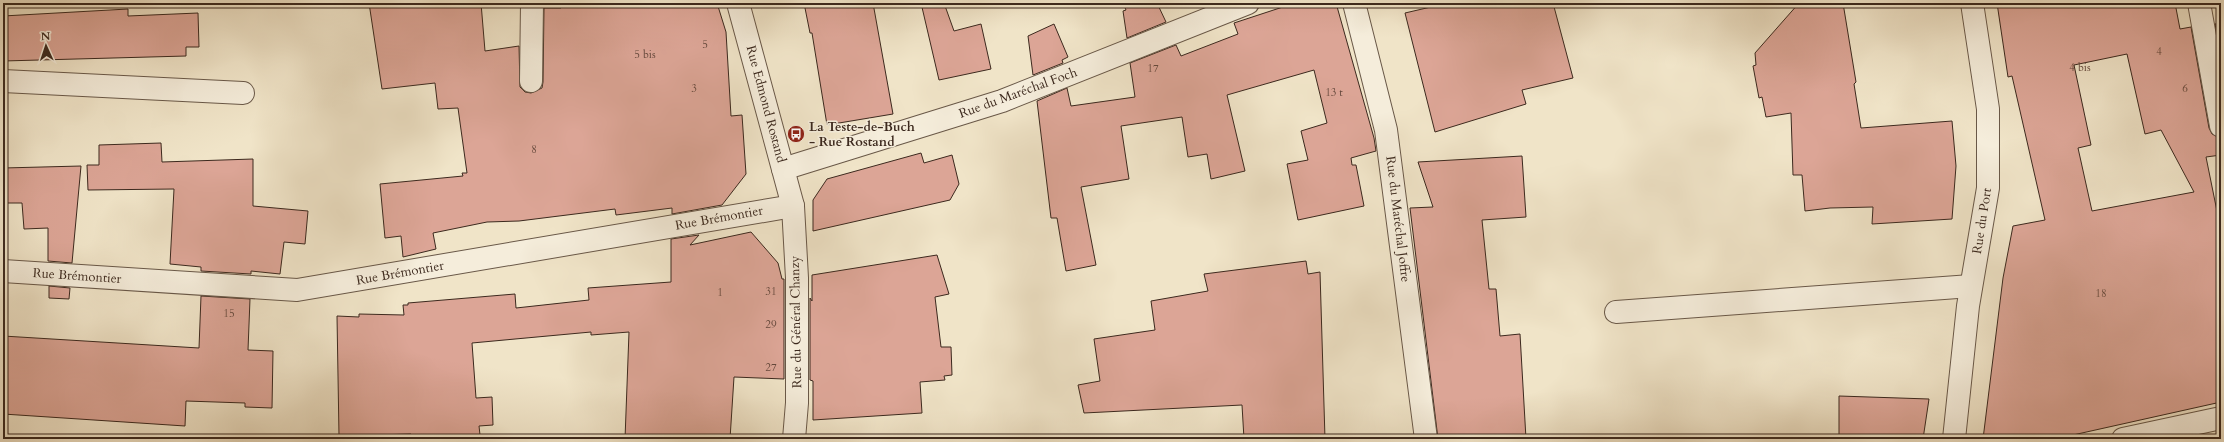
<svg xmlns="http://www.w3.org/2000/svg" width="2224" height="442" viewBox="0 0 2224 442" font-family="Cardo,serif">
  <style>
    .building { fill: #dca596; stroke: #3c291e; fill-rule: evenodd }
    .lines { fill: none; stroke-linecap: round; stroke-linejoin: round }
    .minor-casing { stroke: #695848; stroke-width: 24 }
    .minor { stroke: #f5eddb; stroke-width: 22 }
    .labels { text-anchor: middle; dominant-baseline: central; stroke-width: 3; stroke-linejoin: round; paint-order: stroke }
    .number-label { font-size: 11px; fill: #64483c }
    .street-label { font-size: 13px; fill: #3c291e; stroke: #f5eddb }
    .poi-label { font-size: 13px; font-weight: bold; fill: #3c291e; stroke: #f5eddb; text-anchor: start }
  </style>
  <rect width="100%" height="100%" fill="#f0e4c8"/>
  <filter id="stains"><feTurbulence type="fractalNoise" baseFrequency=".005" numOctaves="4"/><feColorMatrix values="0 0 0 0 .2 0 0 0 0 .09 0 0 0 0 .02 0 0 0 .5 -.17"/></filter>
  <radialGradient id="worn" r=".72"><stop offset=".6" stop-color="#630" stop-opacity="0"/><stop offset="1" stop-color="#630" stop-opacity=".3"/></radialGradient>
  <g class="building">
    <polygon points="369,3 481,3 485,51 519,46 520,87 525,92 531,93 542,88 543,82 544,8 561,8 561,3 717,3 726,32 731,116 742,115 746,174 722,205 672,214 672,208 616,215 615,209 519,221 487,222 433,233 436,249 403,257 401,236 385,238 380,184 463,176 462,173 467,173 458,108 438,109 435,83 382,89"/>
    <polygon points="804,3 873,3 893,114 827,125 812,33 810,33"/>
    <polygon points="921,3 944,3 954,31 981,24 991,69 939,80"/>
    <polygon points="1123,3 1157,3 1166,22 1127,38 1123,11 1126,10"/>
    <polygon points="1295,3 1336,3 1374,138 1376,151 1351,158 1352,165 1356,165 1364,206 1298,220 1287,164 1308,160 1301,131 1327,123 1314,70 1227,95 1245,171 1211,179 1207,154 1188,157 1182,117 1121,126 1129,179 1081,187 1096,265 1066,271 1057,218 1051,218 1037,101 1067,88 1071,106 1135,97 1130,63 1176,45 1181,56 1238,34 1234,23"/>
    <polygon points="1448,3 1553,3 1573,78 1522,90 1526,104 1435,132 1405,13"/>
    <polygon points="1799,3 1843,3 1856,82 1854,84 1861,128 1952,121 1956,166 1952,219 1872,224 1873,207 1830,208 1805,211 1802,175 1793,175 1791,113 1766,117 1762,97 1759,98 1753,66 1756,65 1755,53"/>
    <path d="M1997 3H2175L2180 29 2191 27 2209 128 2212 134 2221 138V155L2206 157 2221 231V402L2055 439H1983L2003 278 2013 226 2045 220 2012 76 2008 77ZM2127 54 2145 134 2161 130 2194 192 2092 211 2078 148 2091 145 2074 65Z"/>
    <polygon points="128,9 128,16 198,13 199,47 186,47 186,56 3,61 3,16"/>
    <polygon points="2221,23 2221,55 2215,24"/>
    <polygon points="1054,24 1068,57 1062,60 1063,63 1033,75 1028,36"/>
    <polygon points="161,143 162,162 253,159 253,206 308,211 305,244 284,242 280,274 251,271 251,274 201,271 201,267 170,264 174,189 88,190 87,165 99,165 99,145"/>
    <polygon points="921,153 924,163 952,155 959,184 950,200 813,231 813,200 827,179"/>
    <polygon points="1522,156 1526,217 1482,220 1489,289 1496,289 1500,336 1520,334 1526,439 1438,439 1410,208 1433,207 1418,162"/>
    <polygon points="81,166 72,263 48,261 48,228 24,229 22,203 3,203 3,168"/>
    <polygon points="751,232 778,263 782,279 784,279 784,379 734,377 730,439 625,439 629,332 591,335 591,332 472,343 476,398 492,397 493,425 479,426 480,435 441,439 411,439 411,434 339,436 337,316 359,317 359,314 404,315 403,305 408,305 408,303 515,294 516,308 589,300 588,288 671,282 671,239 699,235 690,245"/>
    <polygon points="937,255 949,294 935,297 941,347 951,347 952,375 944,376 945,380 920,382 922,413 813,420 813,381 810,380 810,298 812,301 812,275"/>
    <polygon points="1306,261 1308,274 1320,272 1325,439 1244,439 1242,405 1084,413 1078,385 1100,381 1094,339 1155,330 1151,301 1208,291 1204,274"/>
    <polygon points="49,286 70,288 69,299 49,298"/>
    <polygon points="201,296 250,299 248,350 273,351 272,408 245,407 245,403 186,401 185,426 3,414 3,336 199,348"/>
    <polygon points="1839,396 1929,399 1923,439 1839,439"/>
  </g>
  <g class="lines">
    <defs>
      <g id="minor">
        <polyline points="738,3 793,206 797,278 797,403 794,439"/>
        <polyline points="1354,3 1386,130 1426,439"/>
        <polyline points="2199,3 2221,126"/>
        <polyline points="3,81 243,93"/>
        <polyline points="531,81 532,3"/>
        <polyline points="783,169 1002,101 1248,3"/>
        <polyline points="3,271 297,290 793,206"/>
        <polyline points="1616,312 1971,286"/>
        <polyline points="1954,439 1968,306 1988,188 1988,109 1972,3"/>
        <polyline points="2123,439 2221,418"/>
      </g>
    </defs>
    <use href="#minor" class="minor-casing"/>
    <use href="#minor" class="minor"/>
  </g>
  <defs>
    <symbol id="bus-disc" viewBox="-11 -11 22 22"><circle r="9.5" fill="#8f2418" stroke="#f5eddb"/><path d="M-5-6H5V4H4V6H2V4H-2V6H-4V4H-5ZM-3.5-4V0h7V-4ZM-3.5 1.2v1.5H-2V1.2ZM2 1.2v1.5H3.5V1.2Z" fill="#fff"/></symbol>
  </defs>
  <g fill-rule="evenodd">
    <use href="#bus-disc" x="786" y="124" width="20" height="20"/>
  </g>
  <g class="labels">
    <g class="number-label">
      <text x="705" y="44">5</text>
      <text x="2159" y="51">4</text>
      <text x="645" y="54">5 bis</text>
      <text x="2080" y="67">4 bis</text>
      <text x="1153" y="68">17</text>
      <text x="694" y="88">3</text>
      <text x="2185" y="88">6</text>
      <text x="1334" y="92">13 t</text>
      <text x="534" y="149">8</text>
      <text x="771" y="291">31</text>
      <text x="720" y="292">1</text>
      <text x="2101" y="293">18</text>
      <text x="229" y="313">15</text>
      <text x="771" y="324">29</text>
      <text x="771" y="367">27</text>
    </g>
    <g class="street-label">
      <text transform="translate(1018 93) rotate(-20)">Rue du Maréchal Foch</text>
      <text transform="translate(766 104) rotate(75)">Rue Edmond Rostand</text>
      <text transform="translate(719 218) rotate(-10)">Rue Brémontier</text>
      <text transform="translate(1398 219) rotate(83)">Rue du Maréchal Joffre</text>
      <text transform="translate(1982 221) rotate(-81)">Rue du Port</text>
      <text transform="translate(400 273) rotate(-10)">Rue Brémontier</text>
      <text transform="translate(77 276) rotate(4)">Rue Brémontier</text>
      <text transform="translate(796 322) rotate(-91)">Rue du Général Chanzy</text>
    </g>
    <g class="poi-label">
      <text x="809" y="127">La Teste-de-Buch<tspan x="809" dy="15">- Rue Rostand</tspan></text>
    </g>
  </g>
  <rect width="2224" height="442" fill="none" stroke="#f0e4c8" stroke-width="16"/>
  <rect x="4" y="4" width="2216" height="434" fill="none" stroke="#3c291e" stroke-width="2"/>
  <rect x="8" y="8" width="2208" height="426" fill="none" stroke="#3c291e"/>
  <g transform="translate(46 46) rotate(357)" stroke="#f5eddb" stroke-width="3" paint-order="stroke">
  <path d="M0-3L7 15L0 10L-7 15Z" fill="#3c291e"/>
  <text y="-6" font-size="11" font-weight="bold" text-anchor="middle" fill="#3c291e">N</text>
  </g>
  <rect width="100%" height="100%" filter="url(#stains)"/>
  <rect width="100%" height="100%" fill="url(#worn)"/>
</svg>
